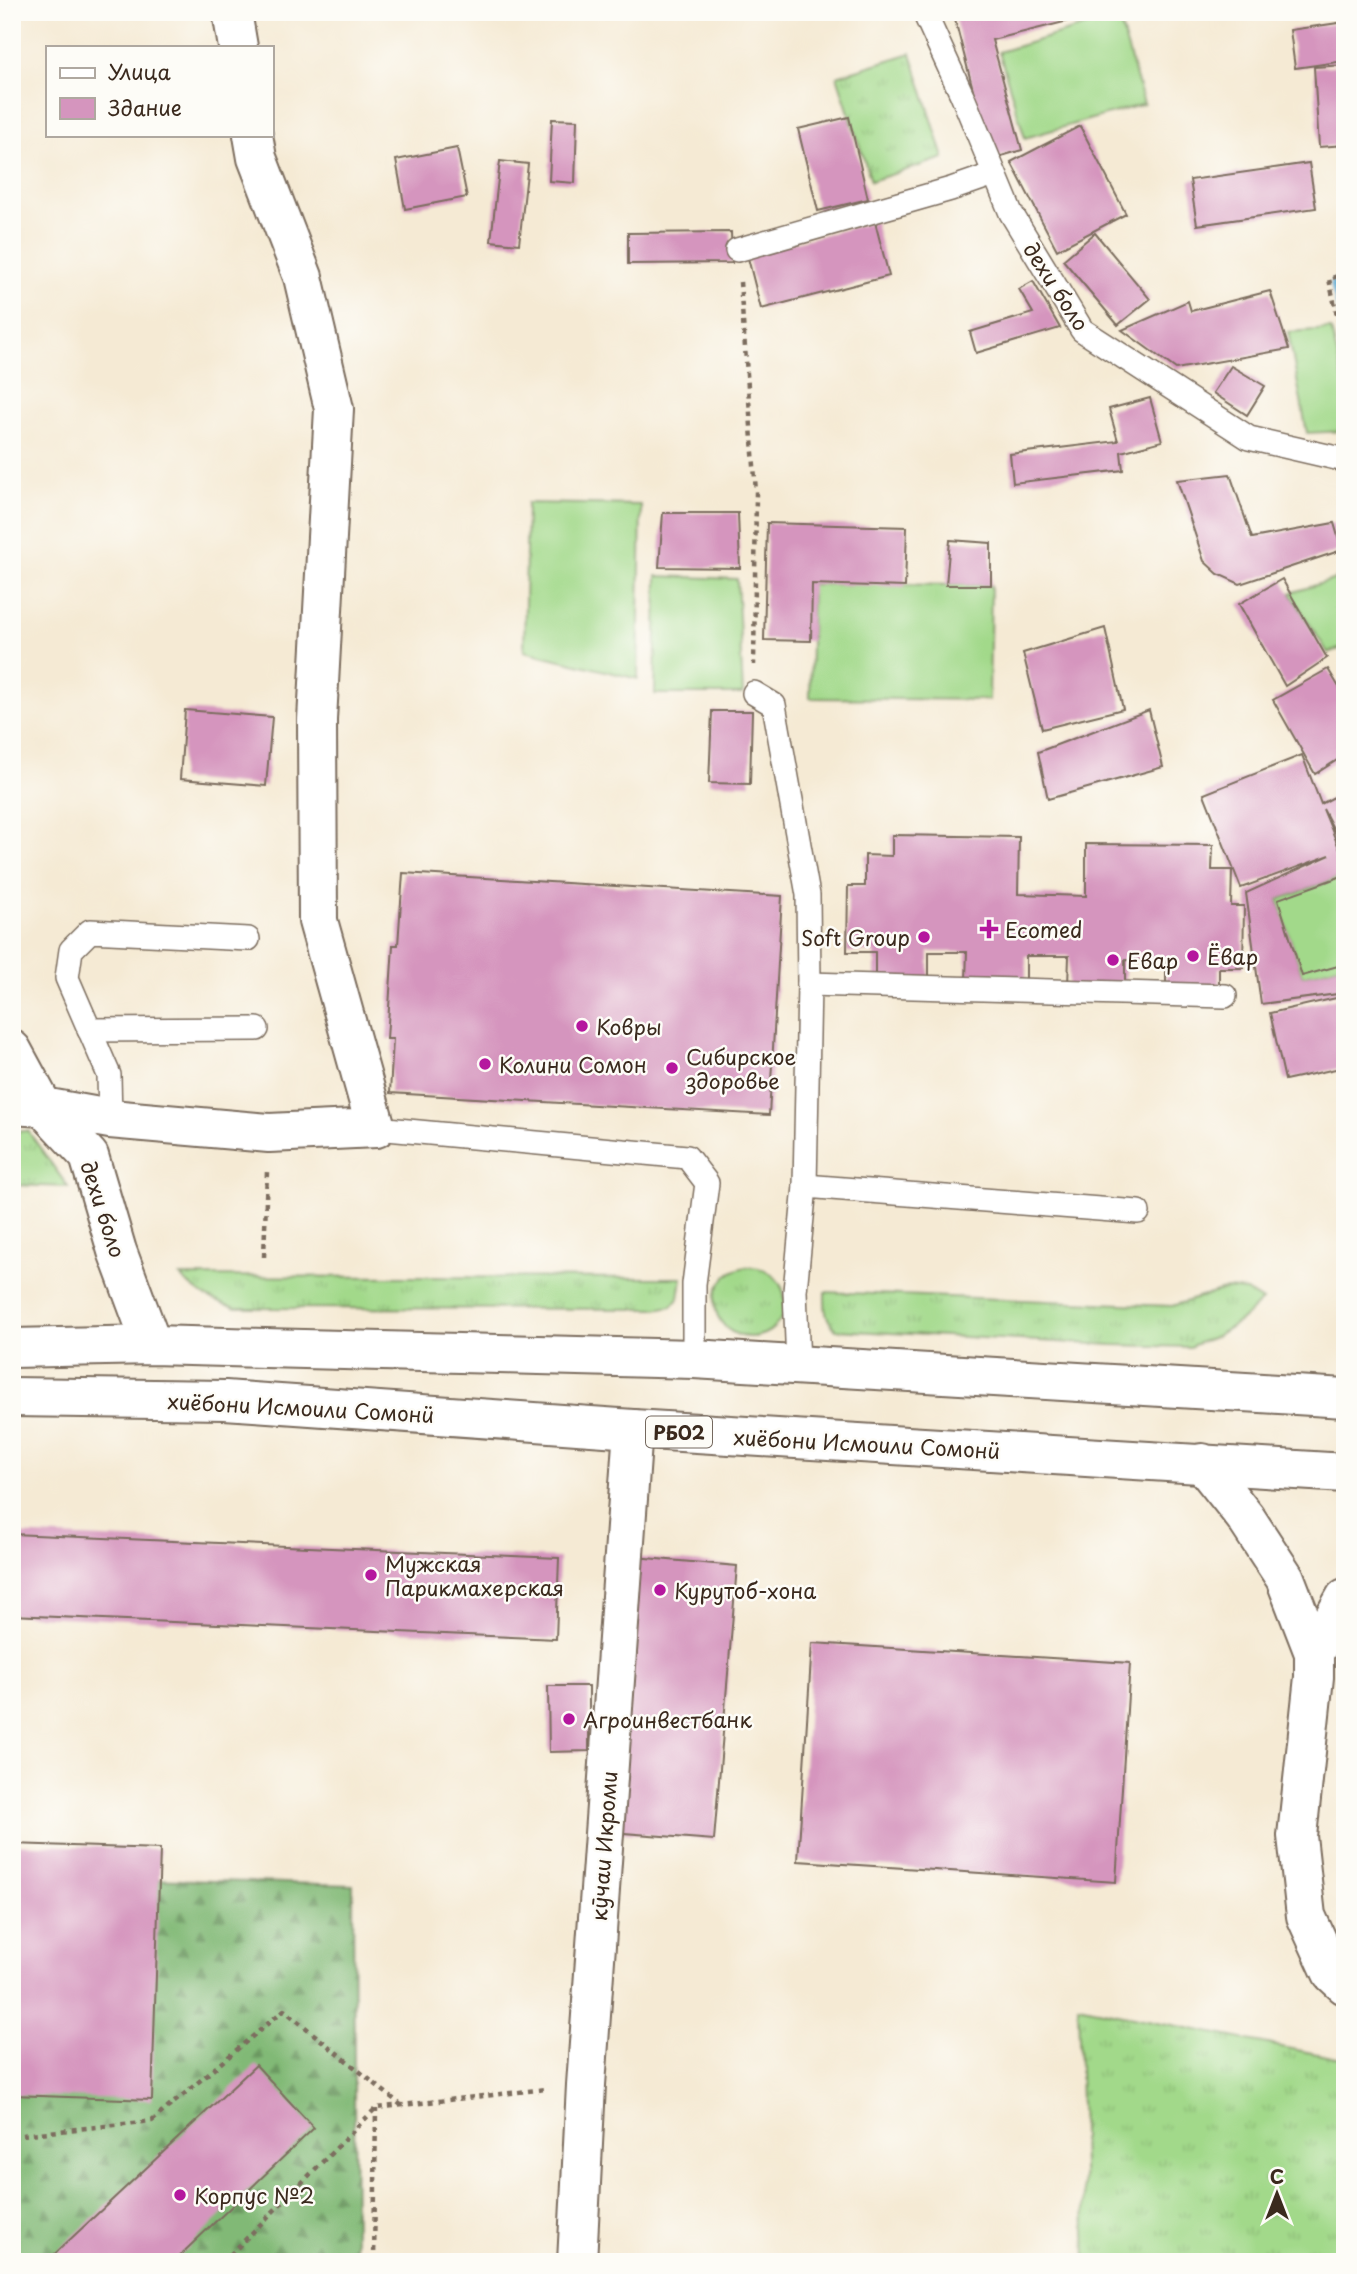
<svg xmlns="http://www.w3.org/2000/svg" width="1357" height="2274" viewBox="0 0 1357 2274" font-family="'Playpen Sans',sans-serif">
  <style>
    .grass { fill: url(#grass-tufts); stroke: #6e8254; stroke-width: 2 }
    .forest { fill: url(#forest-firs); stroke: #5e724a; stroke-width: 2 }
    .garden { fill: #a2d98a; stroke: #6e8254; stroke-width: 2 }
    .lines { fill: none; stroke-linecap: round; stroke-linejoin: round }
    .stream { stroke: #55a6d0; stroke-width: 12 }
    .building { fill: #d595be }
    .lane-casing { stroke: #7c6d5e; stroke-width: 26 }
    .street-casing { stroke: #7c6d5e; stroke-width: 42 }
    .highway-casing { stroke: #7c6d5e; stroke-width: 42 }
    .path { stroke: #7c6d5e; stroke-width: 4.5; stroke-dasharray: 5 5; stroke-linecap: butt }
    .lane { stroke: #fff; stroke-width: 23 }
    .street { stroke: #fff; stroke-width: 38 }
    .highway { stroke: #fff; stroke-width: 38 }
    .poi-dot { fill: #b5179e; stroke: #fdfcf7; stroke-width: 2.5 }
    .labels { text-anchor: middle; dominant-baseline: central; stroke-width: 5; stroke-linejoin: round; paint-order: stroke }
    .shield { fill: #fdfcf7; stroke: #75695f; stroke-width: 2 }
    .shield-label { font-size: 19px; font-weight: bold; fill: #3b2a1e }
    .street-label { font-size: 21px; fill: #3b2a1e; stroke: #fdfcf7 }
    .poi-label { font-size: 21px; fill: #3b2a1e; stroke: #fdfcf7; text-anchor: start }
  </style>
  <defs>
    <pattern id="grass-tufts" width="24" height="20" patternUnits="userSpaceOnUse" patternTransform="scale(1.75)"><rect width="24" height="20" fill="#a2d98a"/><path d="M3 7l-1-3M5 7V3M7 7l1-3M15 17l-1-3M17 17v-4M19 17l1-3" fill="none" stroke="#8cba77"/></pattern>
    <pattern id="forest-firs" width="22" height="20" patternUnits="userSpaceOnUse" patternTransform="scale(1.75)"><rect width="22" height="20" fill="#81b976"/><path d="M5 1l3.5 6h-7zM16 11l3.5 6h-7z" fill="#6b9760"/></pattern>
  </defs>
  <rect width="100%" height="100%" fill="#fdfcf7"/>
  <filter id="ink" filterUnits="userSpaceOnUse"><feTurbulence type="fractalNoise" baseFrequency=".0143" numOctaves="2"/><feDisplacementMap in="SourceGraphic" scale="14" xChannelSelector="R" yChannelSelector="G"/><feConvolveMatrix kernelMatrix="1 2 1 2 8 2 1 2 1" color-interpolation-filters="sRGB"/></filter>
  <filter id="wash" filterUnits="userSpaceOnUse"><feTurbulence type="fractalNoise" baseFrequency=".00686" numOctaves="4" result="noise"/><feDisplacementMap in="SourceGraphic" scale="28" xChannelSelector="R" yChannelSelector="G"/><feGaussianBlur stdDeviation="1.57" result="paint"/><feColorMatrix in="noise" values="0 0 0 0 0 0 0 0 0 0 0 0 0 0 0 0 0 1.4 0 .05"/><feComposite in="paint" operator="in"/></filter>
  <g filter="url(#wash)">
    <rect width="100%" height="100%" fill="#f5ead4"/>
    <g class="grass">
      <polygon points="911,53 944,158 871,181 837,76"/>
      <polygon points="12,1131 28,1131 68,1187 12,1185"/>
      <circle cx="750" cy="1302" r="35"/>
      <path d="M180 1276 664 1278H682L679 1298 672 1306 655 1309 236 1308C212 1301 197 1294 180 1276Z"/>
      <path d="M1227 1289 1246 1291 1262 1301 1240 1321 1214 1337 1189 1347 1112 1345 836 1330C824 1317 825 1309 825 1292L1172 1306Z"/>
      <polygon points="1078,2006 1342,2059 1345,2061 1345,2262 1086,2262"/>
    </g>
    <polygon class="forest" points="12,1875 353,1885 355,2262 12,2262"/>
    <g class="garden">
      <polygon points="1118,16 1144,104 1025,138 999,52"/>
      <polygon points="1331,329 1345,389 1345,431 1307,433 1288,332"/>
      <polygon points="527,503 641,505 638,679 524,651"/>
      <polygon points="657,576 737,579 743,694 655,694"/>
      <polygon points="1345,576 1345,647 1328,653 1290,593"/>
      <polygon points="812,584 991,585 989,700 810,698"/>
      <polygon points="1345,875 1345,964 1302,976 1278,900"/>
    </g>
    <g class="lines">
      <polyline class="stream" points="1336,284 1345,320"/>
    </g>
    <g id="blocks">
      <g class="building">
        <polygon points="953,12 1104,12 992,40 1022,150 991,159"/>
        <polygon points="1345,22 1345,61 1295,68 1290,30"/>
        <polygon points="1345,65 1345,145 1319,147 1314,67"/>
        <polygon points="849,117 868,199 818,211 798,129"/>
        <polygon points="552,119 577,120 575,183 549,181"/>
        <polygon points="1080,126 1126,214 1057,250 1011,162"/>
        <polygon points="457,148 467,197 405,209 396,160"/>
        <polygon points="500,161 528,164 519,244 491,241"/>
        <polygon points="1309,163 1316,208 1197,225 1190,180"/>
        <polygon points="875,222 889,276 761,309 747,254"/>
        <polygon points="731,232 732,263 628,264 628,233"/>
        <polygon points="1095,233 1150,299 1118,325 1063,260"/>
        <polygon points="1033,281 1060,328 976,353 970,332 1033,313 1019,289"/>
        <polygon points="1270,291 1289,349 1176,369 1122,330 1188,301 1191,311"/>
        <polygon points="1231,366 1265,386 1247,415 1213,393"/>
        <polygon points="1150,398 1162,441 1121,452 1123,470 1013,483 1010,454 1118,441 1109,409"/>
        <polygon points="1230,474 1252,538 1334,523 1342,550 1240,584 1218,574 1204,561 1177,480"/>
        <polygon points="663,513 738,513 740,568 659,567"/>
        <polygon points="767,523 907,527 905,587 812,584 811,641 764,640"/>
        <polygon points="950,540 991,543 991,585 946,585"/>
        <polygon points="1282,579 1327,658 1285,686 1239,604"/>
        <polygon points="1105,628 1123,709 1042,729 1023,653"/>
        <polygon points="1328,669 1345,697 1345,755 1315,774 1273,700"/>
        <polygon points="185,710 272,717 266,786 180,779"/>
        <polygon points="1149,710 1163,767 1048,799 1038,752"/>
        <polygon points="712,711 752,711 750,784 709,783"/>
        <polygon points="1302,755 1321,804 1345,791 1345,829 1336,834 1323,809 1340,850 1345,851 1345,875 1278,899 1302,976 1345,964 1345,993 1261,1004 1246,893 1330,855 1241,888 1204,794"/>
        <polygon points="892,835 1019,837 1018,894 1086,896 1086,844 1213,845 1212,870 1232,870 1231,906 1244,906 1243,968 1219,968 1219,988 1166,988 1166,961 1125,960 1125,987 1068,986 1069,956 1026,956 1026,981 966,980 967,952 929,952 929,980 875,978 875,952 847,952 848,886 865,886 865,855 892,856"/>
        <polygon points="403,873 782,896 769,1115 390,1093 393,1039 387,1039 393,945 398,945"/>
        <polygon points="1345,996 1345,1067 1285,1080 1270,1013"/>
        <polygon points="12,1534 559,1558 556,1639 12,1615"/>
        <polygon points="634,1557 737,1566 714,1840 611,1832"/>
        <polygon points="812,1643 1130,1663 1116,1882 798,1861"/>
        <polygon points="548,1686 589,1686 589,1751 549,1752"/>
        <polygon points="12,1844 160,1849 152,2100 12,2095"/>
        <polygon points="256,2065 314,2128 173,2262 46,2262"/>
      </g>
    </g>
  </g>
  <g filter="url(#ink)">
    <use href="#blocks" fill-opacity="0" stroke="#7c6d5e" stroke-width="2"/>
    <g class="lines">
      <defs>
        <g id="lane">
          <polyline points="924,12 962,95 1011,213 1082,330 1249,438 1345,460"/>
          <polyline points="737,250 951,189 994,174"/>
          <polyline points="754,693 774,705 808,895 809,984 805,1186 795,1291 798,1365"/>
          <polyline points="809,984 1225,996"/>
          <polyline points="89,1030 257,1029"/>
          <polyline points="110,1119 109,1075 67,978 71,950 90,931 248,939"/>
          <polyline points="376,1128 687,1157 707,1183 694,1284 694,1359"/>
          <polyline points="805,1186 1138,1212"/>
        </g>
        <g id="street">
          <polyline points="232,12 238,47"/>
          <polyline points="12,1050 43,1107 89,1156 117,1251 152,1345"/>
          <polyline points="12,1105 43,1107 110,1119 269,1133 376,1128 318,921 317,720 334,409 303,277 257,158 253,135"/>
          <polyline points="1202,1463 1245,1517 1285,1578 1314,1653 1314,1677 1297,1836 1306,1916 1332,1973 1345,1985"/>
          <polyline points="1314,1653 1345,1598"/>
          <polyline points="577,2262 586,2085 633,1429"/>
        </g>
        <g id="highway">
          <polyline points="12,1348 152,1345 694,1359 1345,1398"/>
          <polyline points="12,1397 225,1400 633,1429 1345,1473"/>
        </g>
      </defs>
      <use href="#lane" class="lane-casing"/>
      <use href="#street" class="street-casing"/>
      <use href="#highway" class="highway-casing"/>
      <g class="path">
        <polyline points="1345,194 1345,211"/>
        <polyline points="1345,271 1344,274 1329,279 1345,351"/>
        <polyline points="740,282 756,492 754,665"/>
        <polyline points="264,1257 267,1171"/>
        <polyline points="12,2136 152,2121 284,2010 401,2105"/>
        <polyline points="223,2262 376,2108 546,2089"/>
        <polyline points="374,2262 376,2109"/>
      </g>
      <use href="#lane" class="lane"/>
      <use href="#street" class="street"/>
      <use href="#highway" class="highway"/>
    </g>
  </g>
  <g class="poi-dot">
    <path d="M985.5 918.5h7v7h7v7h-7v7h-7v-7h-7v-7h7z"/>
    <circle cx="924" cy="937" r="7"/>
    <circle cx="1193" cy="956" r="7"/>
    <circle cx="1113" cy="960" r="7"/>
    <circle cx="582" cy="1026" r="7"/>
    <circle cx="485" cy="1064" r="7"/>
    <circle cx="672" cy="1068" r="7"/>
    <circle cx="371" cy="1575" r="7"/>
    <circle cx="660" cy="1590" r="7"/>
    <circle cx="569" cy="1719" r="7"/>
    <circle cx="180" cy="2195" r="7"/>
  </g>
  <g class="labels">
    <rect class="shield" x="646" y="1416.5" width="66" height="31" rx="5"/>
    <g class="shield-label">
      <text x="679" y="1432">РБ02</text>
    </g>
    <g class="street-label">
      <text transform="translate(1057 286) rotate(57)">дехи боло</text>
      <text transform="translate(104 1209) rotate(72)">дехи боло</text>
      <text transform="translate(301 1407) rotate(3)">хиёбони Исмоили Сомонӣ</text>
      <text transform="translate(867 1443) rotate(3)">хиёбони Исмоили Сомонӣ</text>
      <text transform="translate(603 1846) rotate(-86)">кӯчаи Икроми</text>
    </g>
    <g class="poi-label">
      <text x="1005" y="929">Ecomed</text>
      <text x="910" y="937" text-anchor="end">Soft Group</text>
      <text x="1207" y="956">Ёвар</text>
      <text x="1127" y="960">Евар</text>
      <text x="596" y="1026">Ковры</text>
      <text x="686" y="1056">Сибирское<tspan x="686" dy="24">здоровье</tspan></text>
      <text x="499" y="1064">Колини Сомон</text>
      <text x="385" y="1563">Мужская<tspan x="385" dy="24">Парикмахерская</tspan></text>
      <text x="674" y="1590">Курутоб-хона</text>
      <text x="583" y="1719">Агроинвестбанк</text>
      <text x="194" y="2195">Корпус №2</text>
    </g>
  </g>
  <rect width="1357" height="2274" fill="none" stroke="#fdfcf7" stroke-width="42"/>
  <rect x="46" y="46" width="228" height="91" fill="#fdfcf7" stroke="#afa8a0" stroke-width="2"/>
  <rect x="60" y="68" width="35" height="10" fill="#ffffff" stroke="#afa8a0" stroke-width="2"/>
  <text x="108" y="80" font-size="21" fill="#3b2a1e">Улица</text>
  <rect x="60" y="98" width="35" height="21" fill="#d595be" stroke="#afa8a0" stroke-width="2"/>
  <text x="108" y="116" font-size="21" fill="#3b2a1e">Здание</text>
  <g transform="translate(1277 2194)" stroke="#fdfcf7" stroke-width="5" paint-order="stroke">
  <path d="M0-5L12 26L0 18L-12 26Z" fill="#3b2a1e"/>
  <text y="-10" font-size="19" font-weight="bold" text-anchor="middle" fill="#3b2a1e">С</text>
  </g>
</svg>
